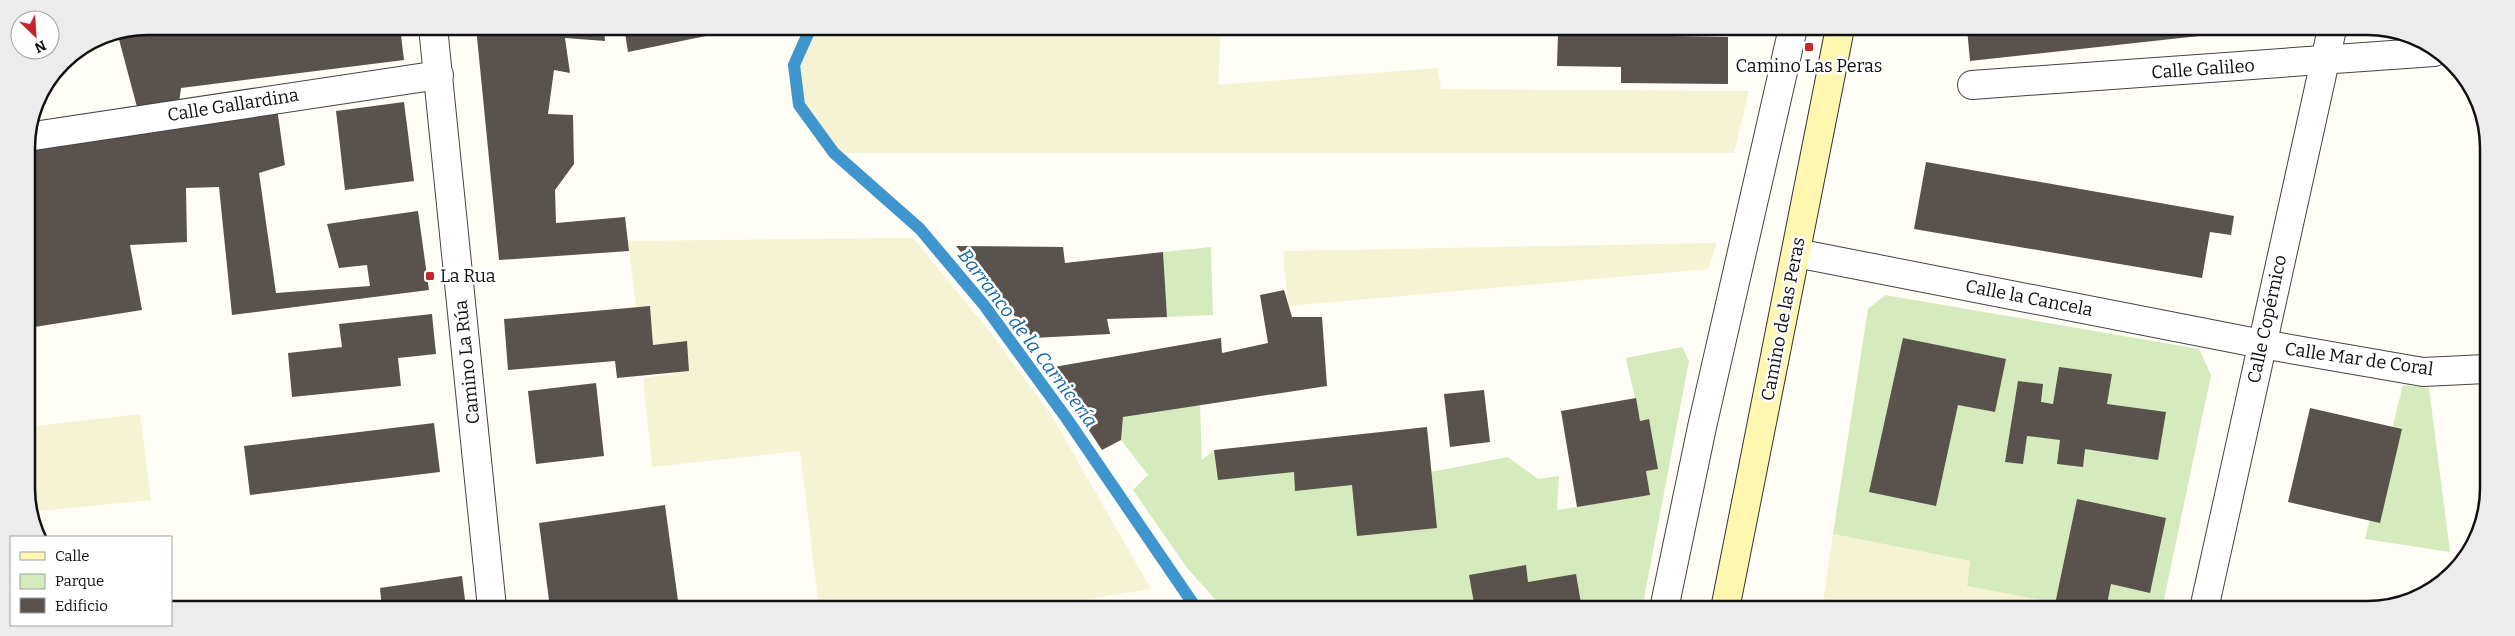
<svg xmlns="http://www.w3.org/2000/svg" width="2515" height="636" viewBox="0 0 2515 636" font-family="Bitter,serif">
  <style>
    .farmland { fill: #f6f3d4 }
    .green { fill: #d5ebbd }
    .lines { fill: none; stroke-linecap: round; stroke-linejoin: round }
    .stream { stroke: #3f96cf; stroke-width: 12 }
    .building { fill: #5a524d }
    .street-casing { stroke: #444; stroke-width: 30 }
    .secondary-casing { stroke: #333; stroke-width: 30 }
    .street { stroke: #fff; stroke-width: 28 }
    .secondary { stroke: #fff6b0; stroke-width: 28 }
    .poi-dot { fill: #c4262e; stroke: #fff; stroke-width: 2 }
    .labels { text-anchor: middle; dominant-baseline: central; stroke-width: 5; stroke-linejoin: round; paint-order: stroke }
    .poi-label { font-size: 18px; fill: #111; stroke: #fff }
    .street-label { font-size: 18px; fill: #111; stroke: #fff }
    .water-label { font-size: 19px; font-style: italic; fill: #1768a6; stroke: #fff }
    .rim { fill: none; stroke: #111; stroke-width: 2.5 }
  </style>
  <rect width="100%" height="100%" fill="#fffdf5"/>
  <g class="farmland">
    <polygon points="811,27 1221,27 1218,85 1438,68 1441,89 1749,91 1734,153 834,153 799,105 794,65"/>
    <polygon points="913,238 987,328 1052,416 1151,589 1029,608 819,608 800,451 652,467 643,378 689,371 687,342 653,345 650,306 636,307 628,241"/>
    <polygon points="1717,243 1708,269 1288,306 1283,251"/>
    <polygon points="140,414 151,500 29,512 28,427"/>
    <polygon points="1833,534 1970,561 1967,586 2089,609 1822,609"/>
  </g>
  <g class="green">
    <polygon points="1211,247 1213,315 1167,317 1163,252"/>
    <polygon points="1885,295 2199,349 2211,375 2162,609 2089,609 1967,586 1970,561 1833,534 1868,309"/>
    <polygon points="1682,347 1689,361 1642,609 1223,608 1187,568 1133,490 1148,475 1121,440 1123,417 1200,405 1202,460 1214,450 1431,472 1508,457 1538,479 1559,476 1557,510 1650,495 1646,471 1649,419 1640,421 1626,358"/>
    <polygon points="2403,385 2429,388 2450,552 2365,539"/>
  </g>
  <g class="lines">
    <polyline class="stream" points="811,27 794,65 799,105 834,153 920,229 984,305 1067,419 1196,608"/>
  </g>
  <g class="building">
    <polygon points="148,26 171,26 171,36 246,26 400,27 404,60 181,88 179,103 137,107 117,32"/>
    <polygon points="476,27 604,27 605,41 565,38 570,73 554,70 548,114 573,115 574,164 555,190 556,223 625,217 629,251 499,260"/>
    <polygon points="624,27 704,27 706,36 628,52"/>
    <polygon points="1967,28 2254,29 2254,30 1970,61"/>
    <polygon points="1558,34 1728,37 1728,84 1621,83 1621,67 1557,66"/>
    <polygon points="404,102 414,181 345,190 336,111"/>
    <polygon points="277,108 285,165 259,173 276,293 370,286 367,265 339,268 327,224 418,211 429,290 232,315 219,187 186,188 187,242 130,245 142,310 28,328 27,148"/>
    <polygon points="1926,162 2234,216 2231,235 2210,232 2202,278 1914,229"/>
    <polygon points="956,246 1063,247 1065,263 1163,252 1167,317 1107,319 1110,334 1033,338"/>
    <polygon points="1284,290 1292,317 1322,317 1327,386 1123,417 1121,440 1102,450 1048,368 1221,338 1222,353 1268,343 1260,295"/>
    <polygon points="650,306 653,345 687,341 689,371 617,378 615,361 508,370 504,319"/>
    <polygon points="432,314 436,354 398,358 401,386 292,397 288,353 342,347 339,324"/>
    <polygon points="1903,338 2006,359 1995,412 1958,405 1936,506 1869,492"/>
    <polygon points="2059,367 2112,374 2107,404 2166,412 2158,460 2085,449 2083,467 2057,464 2060,440 2027,436 2023,464 2005,462 2018,381 2043,384 2041,402 2053,404"/>
    <polygon points="596,383 604,456 536,464 528,391"/>
    <polygon points="1484,390 1490,442 1450,447 1444,394"/>
    <polygon points="1636,398 1640,421 1649,419 1658,469 1646,471 1650,495 1577,507 1561,411"/>
    <polygon points="2310,408 2402,429 2380,523 2288,502"/>
    <polygon points="434,423 440,472 250,495 244,446"/>
    <polygon points="1427,427 1437,528 1357,536 1352,485 1295,491 1294,472 1218,480 1214,450"/>
    <polygon points="2077,499 2166,518 2150,593 2111,584 2106,609 2054,609"/>
    <polygon points="665,505 679,608 550,608 539,523"/>
    <polygon points="1526,565 1528,582 1576,574 1582,609 1475,609 1469,575"/>
    <polygon points="462,576 466,608 382,608 380,588"/>
  </g>
  <g class="lines">
    <defs>
      <g id="street">
        <polyline points="433,27 492,608"/>
        <polyline points="1972,85 2434,52"/>
        <polyline points="27,137 439,75"/>
        <polyline points="1796,253 2262,344 2423,372 2486,369"/>
        <polyline points="1664,609 1702,427 1793,28"/>
        <polyline points="2204,609 2332,29"/>
      </g>
      <polyline id="secondary" points="1725,609 1840,28"/>
    </defs>
    <use href="#street" class="street-casing"/>
    <use href="#secondary" class="secondary-casing"/>
    <use href="#street" class="street"/>
    <use href="#secondary" class="secondary"/>
  </g>
  <g class="poi-dot">
    <rect x="1804" y="42" width="10" height="10" rx="2.5"/>
    <rect x="425" y="271" width="10" height="10" rx="2.5"/>
  </g>
  <g class="labels">
    <g class="poi-label">
      <text x="1809" y="66">Camino Las Peras</text>
      <text x="440" y="276" text-anchor="start">La Rua</text>
    </g>
    <g class="street-label">
      <text transform="translate(2203 69) rotate(-4)">Calle Galileo</text>
      <text transform="translate(233 105) rotate(-9)">Calle Gallardina</text>
      <text transform="translate(2029 298) rotate(11)">Calle la Cancela</text>
      <text transform="translate(1783 319) rotate(-79)">Camino de las Peras</text>
      <text transform="translate(2267 319) rotate(-78)">Calle Copérnico</text>
      <text transform="translate(2359 359) rotate(8)">Calle Mar de Coral</text>
      <text transform="translate(467 362) rotate(-96)">Camino La Rúa</text>
    </g>
    <g class="water-label">
      <text transform="translate(1028 338) rotate(53)">Barranco de la Carnicería</text>
    </g>
  </g>
  <path d="M0 0H2515V636H0ZM148 35H2367A113 113 0 0 1 2480 148V488A113 113 0 0 1 2367 601H148A113 113 0 0 1 35 488V148A113 113 0 0 1 148 35Z" fill="#ececec" fill-rule="evenodd"/>
  <path class="rim" d="M148 35H2367A113 113 0 0 1 2480 148V488A113 113 0 0 1 2367 601H148A113 113 0 0 1 35 488V148A113 113 0 0 1 148 35Z"/>
  <rect x="10" y="536" width="162" height="90" fill="#ffffff" stroke="#a0a0a0"/>
  <rect x="20" y="552" width="25" height="8" fill="#fff6b0" stroke="#a0a0a0"/>
  <text x="55" y="561" font-size="15" fill="#111111">Calle</text>
  <rect x="20" y="574" width="25" height="15" fill="#d5ebbd" stroke="#a0a0a0"/>
  <text x="55" y="586" font-size="15" fill="#111111">Parque</text>
  <rect x="20" y="598" width="25" height="15" fill="#5a524d" stroke="#a0a0a0"/>
  <text x="55" y="611" font-size="15" fill="#111111">Edificio</text>
  <g transform="translate(35 35) rotate(155)"><circle r="24" fill="#ffffff" stroke="#a0a0a0"/>
  <path d="M0-4L9 19L0 12L-9 19Z" fill="#c4262e"/>
  <text y="-8" font-size="14" font-weight="bold" text-anchor="middle" fill="#111111">N</text>
  </g>
</svg>
